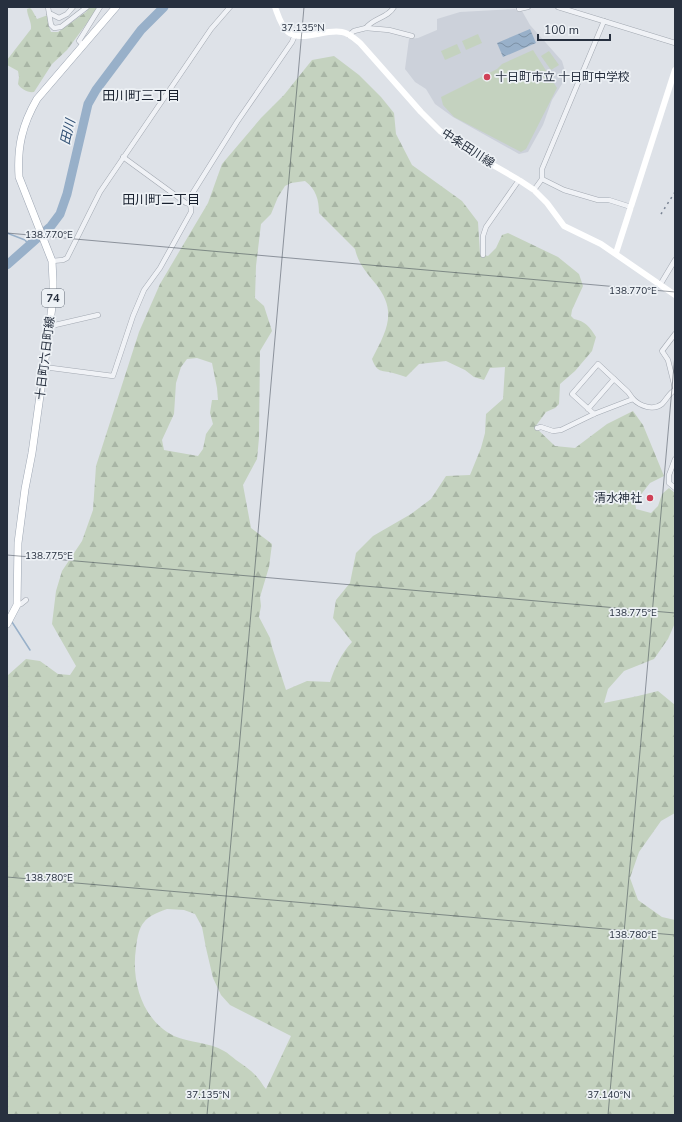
<svg xmlns="http://www.w3.org/2000/svg" width="682" height="1122" viewBox="0 0 682 1122" font-family="'Nunito Sans','Noto Sans JP',sans-serif">
  <style>
    .built { fill: #ccd1da }
    .forest { fill: url(#forest-firs); fill-rule: evenodd }
    .park { fill: #c4d2bf }
    .water { fill: url(#water-waves) }
    .lines { fill: none; stroke-linecap: round; stroke-linejoin: round }
    .stream { stroke: #98b0c9; stroke-width: 1.5 }
    .river { stroke: #98b0c9; stroke-width: 9 }
    .street-casing { stroke: #a3a9b2; stroke-width: 5.5 }
    .primary-casing { stroke: #9da6b3; stroke-width: 8 }
    .street { stroke: #f0f2f6; stroke-width: 4.5 }
    .secondary { stroke: #fff; stroke-width: 6 }
    .primary { stroke: #fff; stroke-width: 7 }
    .rail { stroke: #778191; stroke-width: 1.5; stroke-dasharray: 2 4; stroke-linecap: butt }
    .ticks { fill: none; stroke: #27303f; stroke-width: 1; stroke-opacity: 0.45 }
    .poi-dot { fill: #d04057; stroke: #edf1f5; stroke-width: 1.5 }
    .labels { text-anchor: middle; dominant-baseline: central; stroke-width: 3.5; stroke-linejoin: round; paint-order: stroke }
    .shield { fill: #edf1f5; stroke: #626a76; stroke-width: 1 }
    .shield-label { font-size: 11px; font-weight: bold; fill: #27303f }
    .poi-label { font-size: 12px; fill: #27303f; stroke: #edf1f5; text-anchor: start }
    .street-label { font-size: 12px; fill: #27303f; stroke: #edf1f5 }
    .neighbourhood-label { font-size: 13px; fill: #19212f; stroke: #edf1f5 }
    .water-label { font-size: 13px; font-style: italic; fill: #304f73; stroke: #edf1f5 }
    .ticks-label { font-size: 10px; text-anchor: middle; fill: #27303f; stroke: #edf1f5; stroke-width: 3.5; stroke-linejoin: round; paint-order: stroke }
  </style>
  <defs>
    <pattern id="forest-firs" width="22" height="20" patternUnits="userSpaceOnUse"><rect width="22" height="20" fill="#c4d2bf"/><path d="M5 1l3.5 6h-7zM16 11l3.5 6h-7z" fill="#a8b5a5"/></pattern>
    <pattern id="water-waves" width="16" height="10" patternUnits="userSpaceOnUse"><rect width="16" height="10" fill="#98b0c9"/><path d="M0 5q4-4 8 0t8 0" fill="none" stroke="#7c90a5"/></pattern>
  </defs>
  <rect width="100%" height="100%" fill="#dee2e8"/>
  <polygon class="built" points="515,9 518,12 522,11 530,25 562,61 565,71 562,84 552,100 543,125 528,152 519,154 453,117 435,104 426,89 415,82 405,69 409,39 418,38 437,30 437,19 460,12"/>
  <g class="forest">
    <path d="M89 7H99L67 50 52 64 34 92C28 93 21 89 18 84L19 77 18 71 7 65V60L31 29C32 22 27 16 27 9L30 8 32 10 37 19 48 15 49 17V27L51 32H58L86 12Z"/>
    <path d="M334 56 359 75 381 97 394 113 396 134 412 165 462 201 478 222 480 254 488 256 496 248 502 235 508 233 558 257 579 274 583 286 572 310 571 316 574 319C585 321 590 327 596 337L592 351 575 371 560 384 559 404 555 408 546 412 535 427 555 446 575 448 607 424 633 411 643 425 664 476 650 483 635 502 636 509 651 513 658 506 662 494 669 488 675 493V623L668 639 654 659 624 671 608 689 604 703 638 696 658 691 675 705V813L661 821 639 852 630 878 638 900 662 917 675 920V1115H7V676L26 659 40 661 58 674 70 675 76 666 52 624 56 591 62 571 82 541 93 510 96 466 139 332 160 284 208 203 222 164 261 118 284 95 312 60ZM305 181C316 189 319 200 319 213L355 249C358 263 366 272 375 283 398 311 387 330 372 359 377 373 381 370 393 373 398 374 402 376 406 377L419 364 446 361 465 370 474 377 484 380 490 368 505 367 503 399 486 414 485 433 481 448 470 475 446 476 431 499 411 514 373 536 356 553 350 583 336 600 333 618 352 642C341 654 335 667 330 682L307 681 286 690 272 647 270 638 259 617 261 606 260 597 269 567 272 544 251 528 243 485 257 459 259 438 260 351 272 331 264 306 255 298 256 266 261 224 271 214 278 197 285 186 291 183ZM197 358 212 363 217 388 218 400H212L210 413 213 424 206 434 203 449 198 456 164 450 162 440 174 414 176 383 181 367 187 359ZM167 909 184 910 195 914 202 927 206 948 213 978 221 995 230 1005 291 1036 266 1089C263 1086 261 1081 257 1077 251 1070 243 1065 236 1060 232 1057 228 1053 224 1051 209 1042 190 1043 174 1036 142 1020 131 981 136 948 139 923 144 917 167 909Z"/>
  </g>
  <g class="park">
    <polygon points="478,34 482,43 466,50 462,41"/>
    <polygon points="457,44 461,53 445,60 441,51"/>
    <polygon points="533,50 557,88 526,149 521,152 454,117 443,105 441,97 497,69 502,64"/>
    <polygon points="549,51 559,65 551,70 541,56"/>
  </g>
  <polygon class="water" points="530,29 536,43 503,57 497,43"/>
  <g class="lines">
    <g class="stream">
      <polyline points="7,233 25,240 29,245"/>
      <polyline points="12,622 30,650"/>
    </g>
    <polyline class="river" points="7,265 51,226 60,214 67,194 88,104 96,90 141,30 164,7"/>
    <defs>
      <g id="street">
        <polyline points="48,7 51,25 54,28 61,27 87,7"/>
        <polyline points="558,7 675,43"/>
        <polyline points="519,9 528,7"/>
        <polyline points="49,13 59,18 67,14 73,7"/>
        <polyline points="366,28 389,30 412,36"/>
        <path d="M349 35 354 31 366 28C373 18 388 18 394 7"/>
        <polyline points="83,45 79,41 100,7"/>
        <polyline points="123,157 186,203 190,204"/>
        <polyline points="542,179 564,190 598,200 609,200 631,207"/>
        <polyline points="534,190 542,179 542,169 604,21"/>
        <polyline points="483,255 483,236 486,227 519,180"/>
        <polyline points="52,261 63,260 67,258 100,192 211,29 230,7"/>
        <polyline points="660,285 675,260"/>
        <polyline points="49,324 55,325 98,315"/>
        <polyline points="675,334 662,351 668,360 675,388"/>
        <polyline points="44,367 113,376 133,316 144,290 160,268 191,212 190,200 192,194 237,122 292,42 295,35"/>
        <polyline points="588,409 614,379"/>
        <polyline points="594,414 572,394 598,364 628,392 633,399"/>
        <path d="M537 428 541 427 553 431 561 430 594 414 633 399C640 406 653 411 662 404 667 399 669 393 675 390"/>
        <polyline points="675,459 669,475 669,483 675,488"/>
        <polyline points="17,605 21,604 26,600"/>
      </g>
      <path id="primary" d="M7 624 17 605 18 543 25 489 32 453 44 367 53 299V281L52 261 19 177C17 147 22 125 37 99L116 7"/>
    </defs>
    <use href="#street" class="street-casing"/>
    <use href="#primary" class="primary-casing"/>
    <use href="#street" class="street"/>
    <g class="secondary">
      <path d="M275 7C278 15 281 26 288 32 301 43 326 28 342 32 349 33 355 39 360 43L421 112 440 131 472 153 519 180 534 190 547 203 564 226 601 244 675 295"/>
      <polyline points="616,253 675,70"/>
    </g>
    <use href="#primary" class="primary"/>
    <polyline class="rail" points="661,214 675,192"/>
  </g>
  <path class="ticks" d="M7 233 675 292M7 555 675 613M7 877 675 935M207 1115 304 7M608 1115 675 354"/>
  <g class="poi-dot">
    <circle cx="487" cy="77" r="4"/>
    <circle cx="650" cy="498" r="4"/>
  </g>
  <g class="labels">
    <rect class="shield" x="42" y="289" width="22" height="18" rx="3"/>
    <g class="shield-label">
      <text x="53" y="298">74</text>
    </g>
    <g class="poi-label">
      <text x="495" y="77">十日町市立 十日町中学校</text>
      <text x="642" y="498" text-anchor="end">清水神社</text>
    </g>
    <g class="street-label">
      <text transform="translate(468 148) rotate(33)">中条田川線</text>
      <text transform="translate(45 358) rotate(-83)">十日町六日町線</text>
    </g>
    <g class="neighbourhood-label">
      <text x="141" y="96">田川町三丁目</text>
      <text x="161" y="200">田川町二丁目</text>
    </g>
    <g class="water-label">
      <text transform="translate(68 132) rotate(-77)">田川</text>
    </g>
  </g>
  <g class="ticks-label">
    <text x="303" y="31">37.135°N</text>
    <text x="49" y="238">138.770°E</text>
    <text x="633" y="294">138.770°E</text>
    <text x="49" y="559">138.775°E</text>
    <text x="633" y="616">138.775°E</text>
    <text x="49" y="881">138.780°E</text>
    <text x="633" y="938">138.780°E</text>
    <text x="208" y="1098">37.135°N</text>
    <text x="609" y="1098">37.140°N</text>
  </g>
  <rect width="682" height="1122" fill="none" stroke="#27303f" stroke-width="16"/>
  <path d="M538 34v6h72v-6" fill="none" stroke="#27303f" stroke-width="2"/>
  <text x="544" y="34" font-size="12" fill="#27303f" stroke="#edf1f5" stroke-width="3" paint-order="stroke">100 m</text>
</svg>
